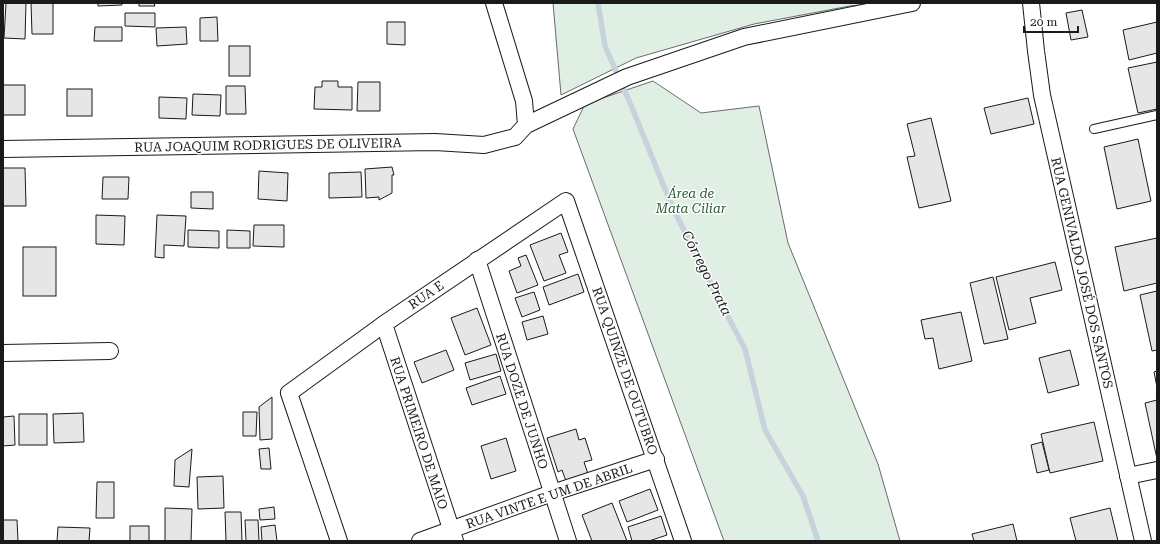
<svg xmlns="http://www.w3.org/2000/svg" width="1160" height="544" viewBox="0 0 1160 544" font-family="'Roboto Serif',serif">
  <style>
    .green { fill: #e0efe3; stroke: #6a6a6a }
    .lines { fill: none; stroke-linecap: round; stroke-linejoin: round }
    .stream { stroke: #c6d2dc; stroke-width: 5.5 }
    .building { fill: #e6e6e6; stroke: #1a1a1a }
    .service-casing { stroke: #1a1a1a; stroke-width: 10 }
    .minor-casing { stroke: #1a1a1a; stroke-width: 18 }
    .service { stroke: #fff; stroke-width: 8 }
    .minor { stroke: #fff; stroke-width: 16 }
    .labels { text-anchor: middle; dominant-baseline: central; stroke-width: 3; stroke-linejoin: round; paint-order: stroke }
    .street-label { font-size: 13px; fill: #1a1a1a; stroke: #fff }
    .park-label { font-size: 13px; font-style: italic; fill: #2b5a34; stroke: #fff }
    .water-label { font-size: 14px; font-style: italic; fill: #1a1a1a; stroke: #fff }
  </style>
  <rect width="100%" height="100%" fill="#fff"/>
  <g class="green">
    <polygon points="553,3 877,3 850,6 754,24 636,58 561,95"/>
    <polygon points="653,81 701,113 759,106 788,243 878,464 900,541 724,541 573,129 585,104"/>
  </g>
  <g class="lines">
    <polyline class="stream" points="598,3 605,46 633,110 671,204 704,271 745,349 765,430 803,496 818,541"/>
  </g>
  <g class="building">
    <polygon points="6,3 26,3 25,39 4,38"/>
    <polygon points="31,3 53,3 53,34 32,34"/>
    <polygon points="98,3 122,3 122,5 98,6"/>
    <polygon points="139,3 154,3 155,6 139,6"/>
    <polygon points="1082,10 1088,37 1071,40 1066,13"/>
    <polygon points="125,13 155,13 155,27 125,26"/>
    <polygon points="217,17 218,41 200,41 200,18"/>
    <polygon points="387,22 405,22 405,45 387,44"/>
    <polygon points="1157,22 1157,53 1129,60 1123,30"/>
    <polygon points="95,27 122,27 122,41 94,41"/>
    <polygon points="186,27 187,44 157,46 156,28"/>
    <rect x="229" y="46" width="21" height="30"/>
    <polygon points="1157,62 1157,109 1138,113 1128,68"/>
    <polygon points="322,81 338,81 338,87 352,87 352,110 314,109 315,87 322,87"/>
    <polygon points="358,82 380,82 380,111 357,111"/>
    <rect x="3" y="85" width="22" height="30"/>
    <polygon points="226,86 245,86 246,114 226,114"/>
    <rect x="67" y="89" width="25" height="27"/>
    <polygon points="193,94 221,95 220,116 192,115"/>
    <polygon points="159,97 187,98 186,119 159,118"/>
    <polygon points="1028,98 1034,124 991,134 984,108"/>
    <polygon points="931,118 951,201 919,208 907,157 915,156 907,124"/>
    <polygon points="1138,139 1151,201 1117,209 1104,147"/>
    <polygon points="392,167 394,175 392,175 392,193 379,200 379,197 366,198 365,169"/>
    <polygon points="3,168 25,168 26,206 3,206"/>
    <polygon points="259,171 288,173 287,201 258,199"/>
    <polygon points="361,172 362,197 329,198 329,173"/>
    <polygon points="103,177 129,177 128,199 102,199"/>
    <polygon points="191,192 213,192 213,209 191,208"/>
    <polygon points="96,215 125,216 124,245 96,244"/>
    <polygon points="157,215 186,216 184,246 164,245 164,258 155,257"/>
    <polygon points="254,225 284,225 284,247 253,246"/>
    <polygon points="188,230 219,231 219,248 188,247"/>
    <polygon points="227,230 250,231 250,248 227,248"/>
    <polygon points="561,233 568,252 559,255 566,273 544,281 530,245"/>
    <polygon points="1157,238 1157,283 1124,291 1115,247"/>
    <rect x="23" y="247" width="33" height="49"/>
    <polygon points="526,255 538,285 517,293 509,271 521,266 518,258"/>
    <polygon points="1055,262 1062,290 1030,298 1036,323 1009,330 996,277"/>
    <polygon points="578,274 584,292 549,305 543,287"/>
    <polygon points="993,277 1008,339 984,344 970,283"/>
    <polygon points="1157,291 1157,350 1152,351 1140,295"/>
    <polygon points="534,292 540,310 522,317 515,298"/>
    <polygon points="477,308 491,345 465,355 451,318"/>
    <polygon points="961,312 972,361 939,369 933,338 925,339 921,320"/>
    <polygon points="543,316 548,334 527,340 522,322"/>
    <polygon points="446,350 454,370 422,383 414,362"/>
    <polygon points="1070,350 1079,385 1048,393 1039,358"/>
    <polygon points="496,354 501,371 470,380 465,363"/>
    <polygon points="1157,371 1157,387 1154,372"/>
    <polygon points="500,376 506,394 472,405 466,388"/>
    <polygon points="272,397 272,439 260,440 259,407"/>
    <polygon points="1157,400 1157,459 1145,403"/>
    <polygon points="243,412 257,412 256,436 243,436"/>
    <polygon points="83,413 84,442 54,443 53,414"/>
    <rect x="19" y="414" width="28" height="31"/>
    <polygon points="14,416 15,445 3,446 3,417"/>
    <polygon points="1094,422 1103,461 1050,473 1041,434"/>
    <polygon points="576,429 579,440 585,438 592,460 584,462 588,474 566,481 562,470 558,472 547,438"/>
    <polygon points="506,438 516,471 491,479 481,446"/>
    <polygon points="1042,442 1049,470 1037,473 1031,445"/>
    <polygon points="269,448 271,469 261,469 259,449"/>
    <polygon points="192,449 189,487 174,486 175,460"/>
    <polygon points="223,476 224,508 198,509 197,477"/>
    <polygon points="97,482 114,482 114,518 96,518"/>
    <polygon points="650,489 658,510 627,522 619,501"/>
    <polygon points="612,503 627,541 592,541 582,515"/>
    <polygon points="274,507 275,519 260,520 259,509"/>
    <polygon points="165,508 192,509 191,541 165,541"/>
    <polygon points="1110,508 1118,541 1076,541 1070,518"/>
    <polygon points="225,512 241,512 242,541 226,541"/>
    <polygon points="661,516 667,535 649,541 632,541 628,527"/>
    <polygon points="3,520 17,520 18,541 3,541"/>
    <polygon points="245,520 258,520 259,541 246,541"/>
    <polygon points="1013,524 1017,541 974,541 972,534"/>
    <polygon points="275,525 277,541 262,541 261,527"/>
    <rect x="130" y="526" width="19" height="15"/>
    <polygon points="58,527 90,528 89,541 57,541"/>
  </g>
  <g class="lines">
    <defs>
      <polyline id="service" points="1094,129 1157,115"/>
      <g id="minor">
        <polyline points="1031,3 1036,51 1042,95 1143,541"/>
        <polyline points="526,125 627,77 744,37 912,3"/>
        <polyline points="3,149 435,142 484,145 515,137 526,125 524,101 494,3"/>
        <polyline points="477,260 568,541"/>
        <polyline points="384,324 455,541"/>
        <polyline points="3,353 110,351"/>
        <polyline points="1128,476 1157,470"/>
        <polyline points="339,541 289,393 384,324 566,201 683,541"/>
        <polyline points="420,541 552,493 656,459"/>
      </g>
    </defs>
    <use href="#service" class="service-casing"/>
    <use href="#minor" class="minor-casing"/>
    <use href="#service" class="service"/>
    <use href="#minor" class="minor"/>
  </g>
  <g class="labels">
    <g class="street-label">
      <text transform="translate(268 145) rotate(-1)">RUA JOAQUIM RODRIGUES DE OLIVEIRA</text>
      <text transform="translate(1082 273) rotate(77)">RUA GENIVALDO JOSÉ DOS SANTOS</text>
      <text transform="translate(426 295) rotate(-34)">RUA E</text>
      <text transform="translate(625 371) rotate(71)">RUA QUINZE DE OUTUBRO</text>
      <text transform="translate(522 401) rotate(72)">RUA DOZE DE JUNHO</text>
      <text transform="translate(419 433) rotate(72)">RUA PRIMEIRO DE MAIO</text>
      <text transform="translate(549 496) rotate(-19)">RUA VINTE E UM DE ABRIL</text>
    </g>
    <g class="park-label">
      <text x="691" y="193">Área de<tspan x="691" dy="15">Mata Ciliar</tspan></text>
    </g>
    <g class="water-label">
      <text transform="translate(707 273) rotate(63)">Córrego Prata</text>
    </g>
  </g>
  <rect width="1160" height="544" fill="none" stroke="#1a1a1a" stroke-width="8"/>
  <path d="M1024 26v6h54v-6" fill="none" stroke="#1a1a1a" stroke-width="2"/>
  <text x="1030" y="26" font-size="12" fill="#1a1a1a" stroke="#ffffff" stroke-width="3" paint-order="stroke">20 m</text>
</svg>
